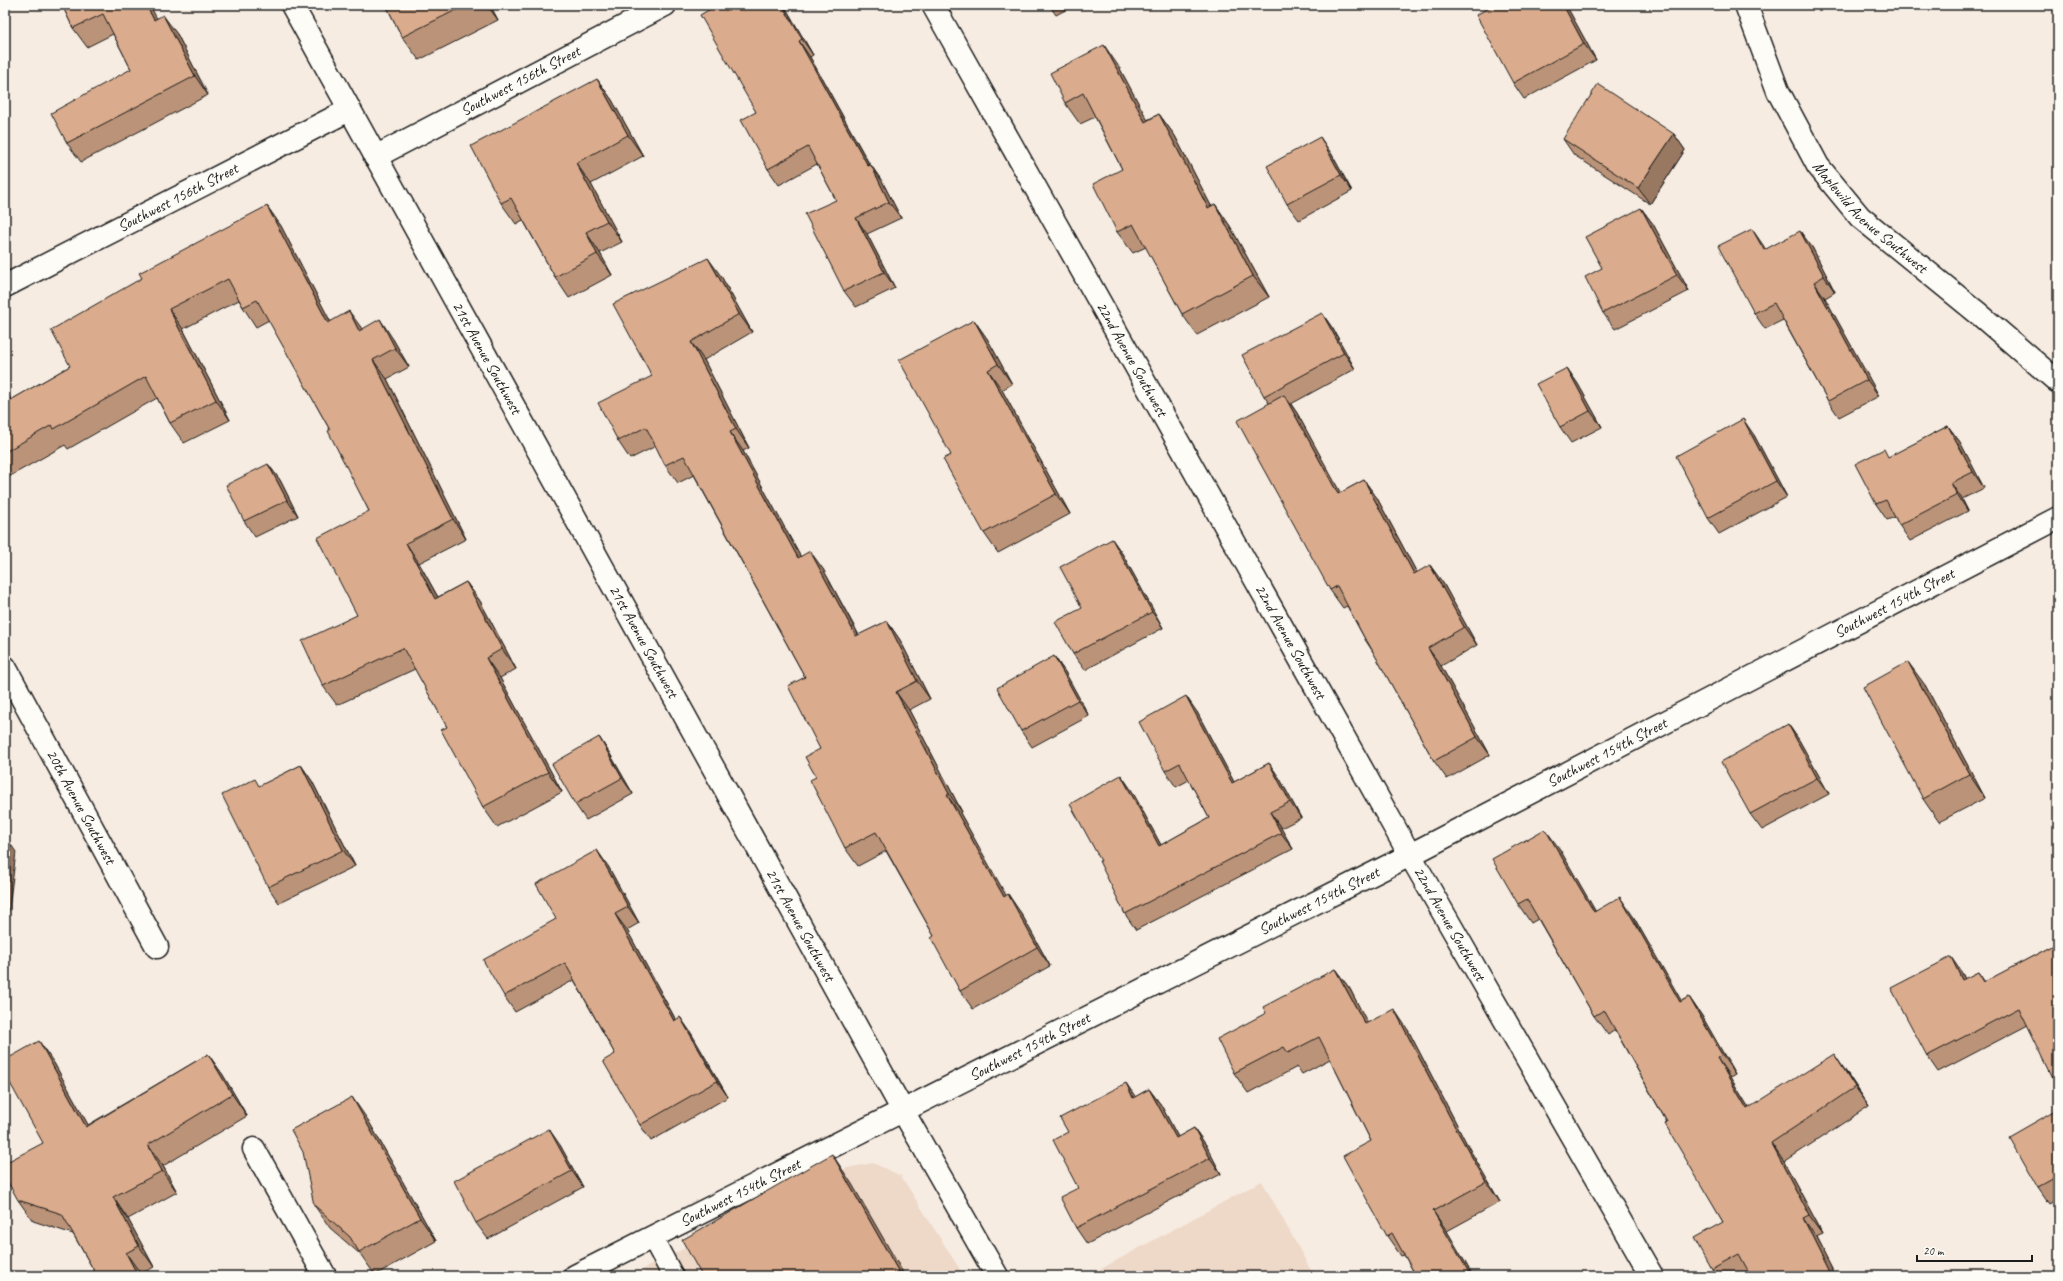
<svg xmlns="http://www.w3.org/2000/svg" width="2063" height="1281" viewBox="0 0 2063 1281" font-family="Caveat,sans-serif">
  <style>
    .built { fill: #eed8c8 }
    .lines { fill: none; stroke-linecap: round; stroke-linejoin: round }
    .service-casing { stroke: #1c1c1c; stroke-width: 23 }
    .minor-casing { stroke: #1c1c1c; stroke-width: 25 }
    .tertiary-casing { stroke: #1c1c1c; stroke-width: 25 }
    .service { stroke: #fdfcf7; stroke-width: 20 }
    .minor { stroke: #fdfcf7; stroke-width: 22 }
    .tertiary { stroke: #fdfcf7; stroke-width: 22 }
    .wall { fill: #bb9378; stroke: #1c1c1c }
    .shaded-wall { fill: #997862; stroke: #1c1c1c }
    .building { fill: #daab8c; stroke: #1c1c1c }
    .labels { text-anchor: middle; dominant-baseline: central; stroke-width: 3; stroke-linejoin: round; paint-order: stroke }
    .street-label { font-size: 16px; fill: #1c1c1c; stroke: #fdfcf7 }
  </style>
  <rect width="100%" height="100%" fill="#f6ece2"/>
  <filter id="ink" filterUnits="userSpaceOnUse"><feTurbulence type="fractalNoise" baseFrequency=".025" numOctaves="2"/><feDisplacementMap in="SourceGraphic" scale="8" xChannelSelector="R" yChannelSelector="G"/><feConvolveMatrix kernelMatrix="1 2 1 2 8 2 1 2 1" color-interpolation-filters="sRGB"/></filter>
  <g filter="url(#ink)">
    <g class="built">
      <polygon points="873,1163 901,1176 964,1276 646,1276 643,1269 847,1168"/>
      <polygon points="1262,1181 1314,1276 1088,1276"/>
    </g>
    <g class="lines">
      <defs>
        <polyline id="service" points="652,1237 673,1276"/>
        <g id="minor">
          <path id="s1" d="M933 5 1410 855 1652 1276"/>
          <path id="s2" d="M375 157 665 5"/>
          <path id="s3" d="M5 286 349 110"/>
          <path id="s4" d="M5 667 157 947"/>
          <polyline points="254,1149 325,1276"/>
          <path id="s5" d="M575 1276 1410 855 2058 518"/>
        </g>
        <g id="tertiary">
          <path id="s6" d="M292 5 903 1111 997 1276"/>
          <path id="s7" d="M1746 5 1778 91 1818 166 1860 217 1979 314 2058 382"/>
        </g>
      </defs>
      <use href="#service" class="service-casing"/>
      <use href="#minor" class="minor-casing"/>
      <use href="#tertiary" class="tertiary-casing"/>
      <use href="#service" class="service"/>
      <use href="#minor" class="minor"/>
      <use href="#tertiary" class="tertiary"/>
    </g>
    <g class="wall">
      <polygon points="62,5 157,18 177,34 208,95 81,162 67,143 131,69 113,34 87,47 73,28"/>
      <polygon points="386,5 490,5 498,20 419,60 402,37"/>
      <polygon points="717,5 784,5 813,55 810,57 870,165 882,181 901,218 867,234 895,288 856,307 844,291 836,200 817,164 779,185 768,169 756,112"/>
      <polygon points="1049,5 1075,5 1056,15"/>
      <polygon points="1566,5 1596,60 1524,99 1513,83"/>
      <polygon points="1119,67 1147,120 1159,114 1175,136 1211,206 1215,204 1230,226 1269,297 1197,335 1182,314 1146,247 1133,253 1117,232 1122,169 1095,117 1080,124 1065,103"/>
      <polygon points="597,79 612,100 643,156 591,184 622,242 600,253 612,275 569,298 555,277 523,220 516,224 501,203"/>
      <polygon points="1674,134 1685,150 1650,204 1574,155 1563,139"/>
      <polygon points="1331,153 1352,191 1299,220 1287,204"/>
      <polygon points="267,206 281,226 330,321 362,329 393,339 409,367 387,379 466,539 419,563 438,597 466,582 480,601 516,669 500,678 562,792 497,827 483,807 447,727 415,669 337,705 323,686 357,615 369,511 330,430 269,320 256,327 243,307 239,300 183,329 230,420 184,443 170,423 157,398 68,449 65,445 5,479 5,389 11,400 70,366"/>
      <polygon points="1641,208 1653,224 1689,291 1615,329 1603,313 1602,268"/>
      <polygon points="1763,245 1765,249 1812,247 1835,292 1825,298 1879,396 1839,417 1828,401 1783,320 1765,329 1754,313"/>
      <polygon points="721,276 752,332 704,360 749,448 743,451 800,556 823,569 859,635 887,621 900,640 930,699 909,710 962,812 960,813 1006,896 1021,913 1050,966 973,1009 960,991 934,936 886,851 858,866 845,848 816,777 820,749 805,677 694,475 678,483 665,465 656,446 630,459 618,441 652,376"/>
      <polygon points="1322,313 1333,329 1355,369 1291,404 1297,413 1340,493 1364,480 1377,498 1417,573 1443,583 1477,645 1441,666 1490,755 1447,779 1434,761 1375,655 1366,641 1347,606 1343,608 1330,590 1269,403 1264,396"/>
      <polygon points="974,320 988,340 1012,384 1002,390 1070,514 998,553 984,533 951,455"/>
      <polygon points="1567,368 1578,384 1602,427 1571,443 1560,427"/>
      <polygon points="1948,426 1960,442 1984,488 1962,499 1968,511 1910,541 1899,525 1895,517 1887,520 1876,504 1889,457"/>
      <polygon points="1754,435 1787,497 1719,534 1708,518"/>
      <polygon points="268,464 280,480 298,516 255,537 244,521"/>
      <polygon points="1112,539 1123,555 1163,628 1085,670 1073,654 1082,608"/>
      <polygon points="1054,656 1065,672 1089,716 1032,747 1021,731"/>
      <polygon points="1925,685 1985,798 1939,822 1923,799"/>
      <polygon points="1197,712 1234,782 1269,763 1280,779 1301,818 1281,828 1293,849 1136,930 1125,914 1101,861 1121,775 1132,791 1161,845 1209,818 1189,780 1176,787 1165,771"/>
      <polygon points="1788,724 1799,740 1829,794 1762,830 1750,814"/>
      <polygon points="599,737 610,754 633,794 586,820 575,804"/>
      <polygon points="301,765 312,781 355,866 279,903 268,887 260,786"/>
      <polygon points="1559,848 1595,911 1633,916 1681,1001 1689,997 1702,1016 1735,1074 1730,1077 1749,1108 1847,1073 1869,1106 1784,1162 1823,1234 1816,1237 1836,1276 1751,1276 1750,1274 1746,1276 1715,1276 1711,1269 1723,1222 1615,1030 1608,1035 1594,1016 1538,919 1531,923 1518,904"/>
      <polygon points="608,866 639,923 627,930 676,1020 680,1017 691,1033 728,1097 651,1141 640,1125 615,1054 574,980 515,1012 504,996 556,919"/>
      <polygon points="2058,943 2028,1025 1938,1072 1927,1056 1962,973 1965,979 1978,972 1985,982"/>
      <polygon points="1335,969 1350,989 1367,1023 1408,1030 1470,1150 1500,1202 1447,1231 1473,1276 1416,1276 1404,1255 1401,1256 1387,1236 1371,1141 1330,1059 1302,1074 1297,1067 1248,1093 1234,1073 1266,1013"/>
      <polygon points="208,1054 223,1075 247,1116 163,1166 177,1192 128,1219 154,1267 141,1274 142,1276 97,1276 73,1234 33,1221 18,1200 43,1143 54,1063 88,1125"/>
      <polygon points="1149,1089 1161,1105 1178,1137 1194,1128 1206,1145 1221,1174 1087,1244 1076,1228 1078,1188 1135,1097"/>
      <polygon points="2058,1109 2058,1199 2049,1204 2038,1188"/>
      <polygon points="368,1120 436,1241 375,1275 361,1255 330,1228 314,1205"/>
      <polygon points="560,1145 583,1187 488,1239 476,1223"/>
    </g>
    <g class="shaded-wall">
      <polygon points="146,5 150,5 167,39 154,20"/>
      <polygon points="487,5 490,5 498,20"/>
      <polygon points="782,5 784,5 813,55 802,39"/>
      <polygon points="1563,5 1566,5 1596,60 1584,44"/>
      <polygon points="163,15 177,34 208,95 195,76"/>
      <polygon points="799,41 810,57 879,182 868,166"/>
      <polygon points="1104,45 1119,67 1160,143 1145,122"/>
      <polygon points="597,79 612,100 643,156 628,135"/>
      <polygon points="1159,114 1175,136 1223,229 1208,208"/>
      <polygon points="1674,134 1685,150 1650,204 1638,188"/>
      <polygon points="1320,137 1331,153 1352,191 1341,175"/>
      <polygon points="576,163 591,184 622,242 607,221"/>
      <polygon points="871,165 882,181 901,218 889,202"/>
      <polygon points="1215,204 1230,226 1269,297 1253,276"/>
      <polygon points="267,206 281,226 341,342 328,323"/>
      <polygon points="1641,208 1653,224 1689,291 1677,275"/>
      <polygon points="856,218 867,234 895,288 884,272"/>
      <polygon points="1752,229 1763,245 1775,266 1764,250"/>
      <polygon points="1800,231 1812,247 1835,292 1824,276"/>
      <polygon points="586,232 600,253 612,275 597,254"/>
      <polygon points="708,258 721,276 752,332 739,314"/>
      <polygon points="1814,282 1825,298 1879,396 1867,380"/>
      <polygon points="169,309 183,329 230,420 216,400"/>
      <polygon points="349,311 363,330 359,331"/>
      <polygon points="1322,313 1333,329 1355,369 1344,353"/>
      <polygon points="380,319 393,339 409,367 395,348"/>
      <polygon points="974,320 988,340 1012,384 998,364"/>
      <polygon points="691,342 704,360 749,448 736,429"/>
      <polygon points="373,360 387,379 466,539 453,519"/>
      <polygon points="1567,368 1578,384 1602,427 1590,411"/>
      <polygon points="988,370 1002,390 1070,514 1056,494"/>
      <polygon points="5,389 23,421 9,401 5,393"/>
      <polygon points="1284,395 1297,413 1351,512 1338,494"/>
      <polygon points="1743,419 1754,435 1787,497 1776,481"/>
      <polygon points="1948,426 1960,442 1984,488 1973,472"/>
      <polygon points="730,432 743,451 811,576 798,558"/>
      <polygon points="268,464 280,480 298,516 287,500"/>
      <polygon points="1364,480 1377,498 1427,592 1414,574"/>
      <polygon points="1951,483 1962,499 1968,511 1957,495"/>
      <polygon points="1112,539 1123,555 1163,628 1152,612"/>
      <polygon points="406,543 419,563 449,618 435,599"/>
      <polygon points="810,551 823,569 869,655 856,636"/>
      <polygon points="1430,565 1443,583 1477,645 1464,627"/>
      <polygon points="466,582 480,601 516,669 502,649"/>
      <polygon points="887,621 900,640 930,699 917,681"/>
      <polygon points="1428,648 1441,666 1490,755 1477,737"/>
      <polygon points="1054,656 1065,672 1089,716 1078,700"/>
      <polygon points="486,658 500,678 562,792 548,772"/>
      <polygon points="1908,662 1925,685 1985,798 1969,774"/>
      <polygon points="896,692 909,710 962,812 949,794"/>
      <polygon points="1186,696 1197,712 1243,799 1232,783"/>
      <polygon points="1788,724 1799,740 1829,794 1817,778"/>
      <polygon points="599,737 610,754 633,794 622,778"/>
      <polygon points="1269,763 1280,779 1301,818 1290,802"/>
      <polygon points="301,765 312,781 355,866 343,850"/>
      <polygon points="1121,775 1132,791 1170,862 1159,846"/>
      <polygon points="947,795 960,813 1017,915 1004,897"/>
      <polygon points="1270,812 1281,828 1293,849 1281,833"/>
      <polygon points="1545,829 1559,848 1607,931 1594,912"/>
      <polygon points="5,836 16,852 8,917 5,913"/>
      <polygon points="597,850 608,866 639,923 628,907"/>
      <polygon points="1008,894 1021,913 1050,966 1037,947"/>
      <polygon points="1620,897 1633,916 1693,1021 1680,1002"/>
      <polygon points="615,914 627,930 685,1037 674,1021"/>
      <polygon points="1951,957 1962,973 1973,996 1962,980"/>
      <polygon points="1335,969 1350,989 1379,1045 1365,1024"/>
      <polygon points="1689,997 1702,1016 1735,1074 1722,1055"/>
      <polygon points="1394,1009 1408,1030 1470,1150 1500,1202 1486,1182 1456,1129"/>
      <polygon points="680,1017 691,1033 728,1097 717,1081"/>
      <polygon points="39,1041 54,1063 101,1148 86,1127"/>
      <polygon points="208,1054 223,1075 247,1116 232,1094"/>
      <polygon points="1834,1054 1847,1073 1869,1106 1855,1087"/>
      <polygon points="1717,1058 1730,1077 1761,1128 1747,1109"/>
      <polygon points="1126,1083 1137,1099 1133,1098"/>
      <polygon points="1149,1089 1161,1105 1187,1154 1176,1138"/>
      <polygon points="352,1097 368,1120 436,1241 420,1218"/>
      <polygon points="1194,1128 1206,1145 1221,1174 1210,1158"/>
      <polygon points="549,1129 560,1145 583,1187 572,1171"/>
      <polygon points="1771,1143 1784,1162 1823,1234 1809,1215"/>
      <polygon points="148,1145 163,1166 177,1192 162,1171"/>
      <polygon points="832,1154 852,1184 905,1276 901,1276"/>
      <polygon points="113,1197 128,1219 154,1267 139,1246"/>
      <polygon points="1433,1211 1447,1231 1473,1276 1471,1276"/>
      <polygon points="1803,1218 1816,1237 1836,1276 1832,1276"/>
      <polygon points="126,1253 141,1274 142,1276 138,1276"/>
    </g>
    <g class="building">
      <polygon points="62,5 146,5 154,20 163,15 195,76 67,143 51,113 131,69 103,14 73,28"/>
      <polygon points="386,5 466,5 402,37"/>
      <polygon points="717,5 782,5 802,39 799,41 868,166 871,165 889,202 856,218 884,272 844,291 805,214 836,200 808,147 768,169 741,120 756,112 700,15"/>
      <polygon points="1494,5 1563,5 1584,44 1513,83 1476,15"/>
      <polygon points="1104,45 1145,122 1159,114 1208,208 1215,204 1253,276 1182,314 1133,224 1117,232 1093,184 1122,169 1083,93 1065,103 1050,73"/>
      <polygon points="597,79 628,135 576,163 607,221 586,232 597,254 555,277 511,198 501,203 471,146"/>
      <polygon points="1598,84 1674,134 1638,188 1563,139"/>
      <polygon points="1320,137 1341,175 1287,204 1267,166"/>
      <polygon points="267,206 328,323 349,311 359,331 380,319 395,348 373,360 453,519 406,543 435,599 466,582 502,649 486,658 548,772 483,807 441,730 447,727 403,648 323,686 302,641 357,615 317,538 369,511 328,431 330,430 257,300 243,307 228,279 169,309 216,400 170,423 146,376 54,429 52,425 5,452 5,393 9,401 70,366 51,330 142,278 139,273"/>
      <polygon points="1641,208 1677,275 1603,313 1585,277 1602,268 1585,237"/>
      <polygon points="1752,229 1764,250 1800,231 1824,276 1814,282 1867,380 1828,401 1774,303 1754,313 1718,246"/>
      <polygon points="708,258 739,314 691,342 736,429 730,432 798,558 810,551 856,636 887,621 917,681 896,692 949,794 947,795 1004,897 1008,894 1037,947 960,991 931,938 934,936 876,832 845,848 810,780 816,777 805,757 820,749 788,686 805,677 684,456 665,465 646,427 618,441 598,403 652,376 613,304"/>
      <polygon points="1322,313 1344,353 1264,396 1242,355"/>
      <polygon points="974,320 998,364 988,370 1056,494 984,533 943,459 951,455 899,360"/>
      <polygon points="1567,368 1590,411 1560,427 1536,384"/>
      <polygon points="1284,395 1338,494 1364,480 1414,574 1430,565 1464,627 1428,648 1477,737 1434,761 1367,641 1366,641 1337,586 1330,590 1237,421"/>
      <polygon points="1743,419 1776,481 1708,518 1676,456"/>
      <polygon points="1948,426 1973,472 1951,483 1957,495 1899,525 1886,500 1876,504 1855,464 1884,449 1888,457"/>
      <polygon points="268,464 287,500 244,521 226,485"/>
      <polygon points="1112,539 1152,612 1073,654 1055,622 1082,608 1060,567"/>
      <polygon points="1054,656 1078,700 1021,731 997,688"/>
      <polygon points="1908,662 1969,774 1923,799 1863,687"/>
      <polygon points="1186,696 1232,783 1269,763 1290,802 1270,812 1281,833 1125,914 1099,861 1101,861 1070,804 1121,775 1159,846 1209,818 1180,763 1165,771 1139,722"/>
      <polygon points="1788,724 1817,778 1750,814 1721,762"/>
      <polygon points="599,737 622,778 575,804 552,764"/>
      <polygon points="301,765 343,850 268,887 222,795 255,779 259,786"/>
      <polygon points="1545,829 1594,912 1620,897 1680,1002 1689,997 1722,1055 1717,1058 1747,1109 1834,1054 1855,1087 1771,1143 1809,1215 1803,1218 1832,1276 1751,1276 1739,1254 1711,1269 1694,1238 1723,1222 1665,1124 1667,1122 1604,1010 1594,1016 1527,899 1518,904 1492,859"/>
      <polygon points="597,850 628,907 615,914 674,1021 680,1017 717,1081 640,1125 603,1061 615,1054 565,963 504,996 483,960 556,919 536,884"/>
      <polygon points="2058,943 2058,1088 2019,1008 1927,1056 1891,988 1951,957 1962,980 1978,972 1984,982"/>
      <polygon points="1335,969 1365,1024 1394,1009 1456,1129 1486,1182 1433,1211 1471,1276 1416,1276 1392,1233 1387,1236 1343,1156 1371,1141 1319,1037 1288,1053 1284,1047 1234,1073 1217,1039 1266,1013 1263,1007"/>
      <polygon points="39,1041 86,1127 208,1054 232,1094 148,1145 162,1171 113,1197 139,1246 126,1253 138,1276 97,1276 62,1214 18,1200 5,1177 5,1163 43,1143 5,1074 5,1060"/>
      <polygon points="1126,1083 1133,1098 1149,1089 1176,1138 1194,1128 1210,1158 1076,1228 1060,1197 1078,1188 1053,1140 1068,1132 1060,1118"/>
      <polygon points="352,1097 420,1218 359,1252 350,1237 314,1205 303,1152 291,1130"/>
      <polygon points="2058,1109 2058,1177 2038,1188 2009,1137"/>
      <polygon points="549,1129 572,1171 476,1223 454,1181"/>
      <polygon points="832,1154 901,1276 702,1276 682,1240"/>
    </g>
  </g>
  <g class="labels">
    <g class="street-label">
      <text stroke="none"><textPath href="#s2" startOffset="164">Southwest 156th Street</textPath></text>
      <text stroke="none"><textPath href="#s3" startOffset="194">Southwest 156th Street</textPath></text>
      <text stroke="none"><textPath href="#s7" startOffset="250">Maplewild Avenue Southwest</textPath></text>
      <text stroke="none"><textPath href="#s6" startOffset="403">21st Avenue Southwest</textPath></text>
      <text stroke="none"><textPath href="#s1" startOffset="406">22nd Avenue Southwest</textPath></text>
      <text stroke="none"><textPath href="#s5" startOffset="1481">Southwest 154th Street</textPath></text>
      <text stroke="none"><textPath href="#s6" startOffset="727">21st Avenue Southwest</textPath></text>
      <text stroke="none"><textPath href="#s1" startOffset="730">22nd Avenue Southwest</textPath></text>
      <text stroke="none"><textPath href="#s5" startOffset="1157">Southwest 154th Street</textPath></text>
      <text stroke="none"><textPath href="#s4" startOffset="159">20th Avenue Southwest</textPath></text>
      <text stroke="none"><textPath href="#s5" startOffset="833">Southwest 154th Street</textPath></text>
      <text stroke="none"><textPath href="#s1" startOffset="1054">22nd Avenue Southwest</textPath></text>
      <text stroke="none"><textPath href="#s6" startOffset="1051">21st Avenue Southwest</textPath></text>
      <text stroke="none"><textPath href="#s5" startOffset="509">Southwest 154th Street</textPath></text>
      <text stroke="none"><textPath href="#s5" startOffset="185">Southwest 154th Street</textPath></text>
    </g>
  </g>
  <rect width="2063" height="1281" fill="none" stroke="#fdfcf7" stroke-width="20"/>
  <rect x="10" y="10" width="2043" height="1261" fill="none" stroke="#1c1c1c" stroke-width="1.5" filter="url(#ink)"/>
  <path d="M1917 1255v6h115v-6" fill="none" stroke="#1c1c1c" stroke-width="2"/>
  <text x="1923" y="1255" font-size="12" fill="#1c1c1c" stroke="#fdfcf7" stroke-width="3" paint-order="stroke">20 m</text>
</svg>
